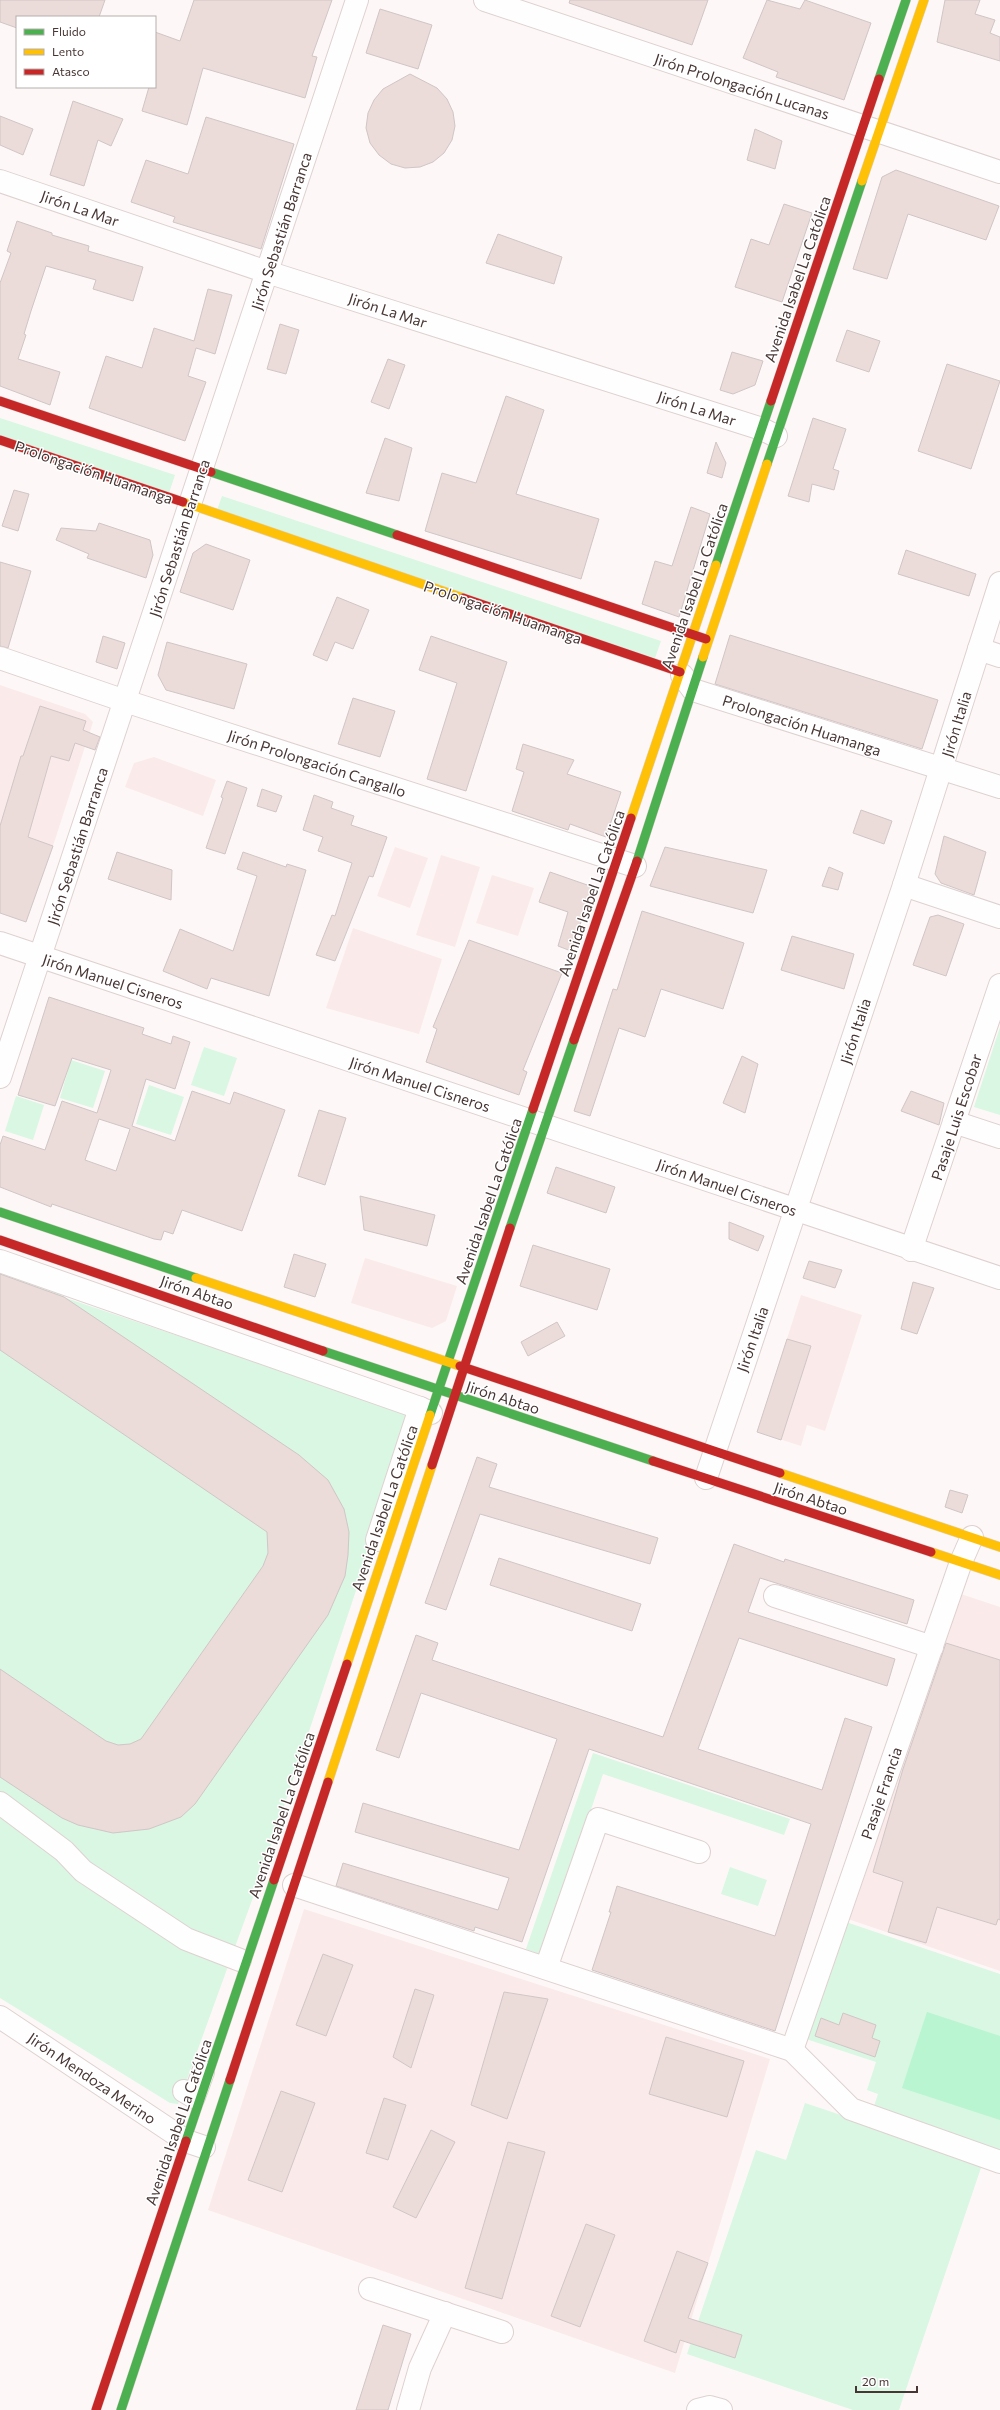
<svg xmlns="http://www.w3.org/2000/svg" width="1000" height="2410" viewBox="0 0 1000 2410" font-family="Commissioner,sans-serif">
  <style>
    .built { fill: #faebea }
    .green { fill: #d9f7e2 }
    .water { fill: #b8f5d0 }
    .building { fill: #ebdbd9; stroke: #d0c6c6; fill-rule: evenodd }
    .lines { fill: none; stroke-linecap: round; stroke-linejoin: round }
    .street-casing { stroke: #ded2d1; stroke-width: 24 }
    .fast-casing { stroke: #ded2d1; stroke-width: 10 }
    .slow-casing { stroke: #ded2d1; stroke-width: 10 }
    .jam-casing { stroke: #ded2d1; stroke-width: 10 }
    .street { stroke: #fffefe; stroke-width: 22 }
    .fast { stroke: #4caf50; stroke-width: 9 }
    .slow { stroke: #ffc107; stroke-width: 9 }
    .jam { stroke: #c62828; stroke-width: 9 }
    .labels { text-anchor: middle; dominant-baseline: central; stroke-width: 3; stroke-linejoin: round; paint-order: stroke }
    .street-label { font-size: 15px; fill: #473634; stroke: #fff }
  </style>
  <rect width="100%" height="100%" fill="#fdf8f7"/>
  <g class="built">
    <polygon points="0,685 85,714 93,722 53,846 0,828"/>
    <polygon points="154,757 216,780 203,816 125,787 134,763"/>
    <polygon points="395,847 428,858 410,908 377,896"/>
    <polygon points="441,855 480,867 455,947 416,935"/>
    <polygon points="492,875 534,888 518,936 476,923"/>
    <polygon points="353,928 442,959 419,1034 326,1008"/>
    <polygon points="365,1258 457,1286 446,1321 432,1328 351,1303"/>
    <polygon points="801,1295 862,1315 825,1431 807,1425 801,1446 757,1432"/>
    <polygon points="958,1593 1000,1607 1000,1971 848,1919"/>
    <polygon points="304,1909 770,2059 675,2373 208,2210"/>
  </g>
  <g class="green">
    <polygon points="0,418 175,475 168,496 0,441"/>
    <polygon points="222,496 661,641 655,658 216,513"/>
    <polygon points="1000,1027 1000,1115 974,1107"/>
    <polygon points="204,1047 237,1058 224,1096 191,1085"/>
    <polygon points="71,1060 105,1071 93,1108 60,1098"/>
    <polygon points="149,1085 184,1097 171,1135 136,1124"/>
    <polygon points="16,1096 44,1105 33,1140 5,1131"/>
    <polygon points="0,1267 53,1289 66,1298 320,1384 404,1410 410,1429 259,1881 178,2104 170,2103 0,1998"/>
    <polygon points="593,1753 790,1819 784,1835 603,1774 542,1955 526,1949"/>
    <polygon points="730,1867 767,1880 758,1906 721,1894"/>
    <polygon points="846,1922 1000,1974 1000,2151 988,2147 899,2410 853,2410 687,2354 756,2150 786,2160 805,2103 868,2124 878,2094 867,2090 876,2062 806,2039"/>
  </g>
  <polygon class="water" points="927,2012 1000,2036 1000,2120 902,2088"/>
  <g class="building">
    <polygon points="0,0 105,0 99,17 17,17 17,28 0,22"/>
    <polygon points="194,0 332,0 312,56 317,57 305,98 203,68 187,125 142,111 149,87 155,87 155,32 180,41"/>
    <polygon points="570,0 708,0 692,45 569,3"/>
    <polygon points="767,0 800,9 805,0 871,23 844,100 776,77 778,72 743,58"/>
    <polygon points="945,0 980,0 975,14 995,20 990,33 1000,37 1000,61 937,42"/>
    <polygon points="380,9 432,25 418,69 366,53"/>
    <polygon points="410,74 437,88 447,99 453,112 455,126 452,140 444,153 433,162 420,167 405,168 391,164 379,155 370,143 366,128 368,113 374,100 383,89"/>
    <polygon points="73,101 123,119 111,146 98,140 84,186 50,175"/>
    <polygon points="0,116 33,129 23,155 0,145"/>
    <polygon points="206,117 294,144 261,249 173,222 175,217 131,202 146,160 188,174"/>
    <polygon points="755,129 782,141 775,169 747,160"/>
    <polygon points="896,170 999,206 986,240 908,214 887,279 853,269 882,177"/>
    <polygon points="784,204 812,213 782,302 735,287 751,239 769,245"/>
    <polygon points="17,221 52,233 52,235 89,246 88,251 143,267 133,301 93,289 96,280 46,266 31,311 24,334 26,335 18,359 60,372 50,405 0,386 0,283 11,253 7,251"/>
    <polygon points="498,234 562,257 554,284 486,263"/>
    <polygon points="208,289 232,295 215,354 196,348 188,376 206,382 185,441 89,408 106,356 142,368 154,328 194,341"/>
    <polygon points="280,324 299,330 286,374 267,369"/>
    <polygon points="847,330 880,341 869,372 836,361"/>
    <polygon points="732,352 763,361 755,385 733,394 720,390"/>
    <polygon points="388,359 405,365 389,409 371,402"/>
    <polygon points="947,364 1000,381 971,469 918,451"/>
    <polygon points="506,396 544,410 516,494 599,519 581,579 425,531 442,473 476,483"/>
    <polygon points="813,418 846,429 833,469 839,471 834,490 812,484 809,502 788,496"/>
    <polygon points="385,438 412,448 399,501 366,493"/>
    <polygon points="716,442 726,463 722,478 707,473"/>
    <polygon points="14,490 29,494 18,531 2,526"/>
    <polygon points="691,507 710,514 679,617 642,604 655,561 672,566"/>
    <polygon points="99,523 150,540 153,555 146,578 87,558 89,554 56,540 61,528 96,531"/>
    <polygon points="206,544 250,560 233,610 180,592 193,553"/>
    <polygon points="906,550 976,574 969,596 898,574"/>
    <polygon points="0,562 31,571 8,648 0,646"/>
    <polygon points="337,597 369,610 353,649 335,642 327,661 313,655"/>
    <polygon points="730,635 938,700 922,749 715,684"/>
    <polygon points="103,636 125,643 117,669 96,662"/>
    <polygon points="431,636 507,662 466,791 427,779 457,683 419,670"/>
    <polygon points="167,642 247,664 234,709 166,690 158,675"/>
    <polygon points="353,698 395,711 380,757 338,744"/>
    <polygon points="40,706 86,721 83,730 100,737 95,750 75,743 69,761 51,756 28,837 53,846 26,922 0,913 0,826 21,756 23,756"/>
    <polygon points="523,744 574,760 567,774 621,792 606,837 570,824 568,830 512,811 524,772 516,769"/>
    <polygon points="227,781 247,788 225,854 206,848 223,798 221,797"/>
    <polygon points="262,789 282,796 276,812 257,806"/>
    <polygon points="314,795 333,802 331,808 354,816 351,825 387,837 373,877 369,876 335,961 316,955 332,915 335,916 352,863 318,851 323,837 303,830"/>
    <polygon points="861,810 892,821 884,844 853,833"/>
    <polygon points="944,836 986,852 974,895 941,883 935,874"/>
    <polygon points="665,847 767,870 753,913 650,886"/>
    <polygon points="117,852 172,870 171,900 108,879"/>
    <polygon points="243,852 286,867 287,864 306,870 269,996 211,978 207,989 163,971 180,929 233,951 257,876 237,869"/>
    <polygon points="829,867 843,873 838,890 822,886"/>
    <polygon points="550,872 593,887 571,951 558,946 568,912 539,902"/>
    <polygon points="642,911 744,943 723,1009 661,989 645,1037 619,1028 590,1116 574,1111 602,1023 613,989 617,990"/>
    <polygon points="938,915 964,924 946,976 913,965 930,917"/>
    <polygon points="792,936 854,954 844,989 781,970"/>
    <polygon points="469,940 562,973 523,1070 527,1072 519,1095 426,1062 437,1029 433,1027"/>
    <path d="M49 997 144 1028 142 1034 171 1044 173 1036 190 1042 175 1089 146 1079 132 1126 175 1141 192 1091 230 1104 234 1092 285 1110 242 1231 182 1210 173 1234 164 1231 161 1240 154 1239 52 1204 51 1207 0 1187V1145L3 1136 45 1150 62 1101 97 1113 111 1070 72 1058 55 1106 18 1095ZM99 1119 130 1129 116 1171 85 1160Z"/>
    <polygon points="742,1056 758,1064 745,1113 723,1103"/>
    <polygon points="911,1091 944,1103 939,1125 901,1111"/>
    <polygon points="319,1110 346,1118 325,1185 298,1176"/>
    <polygon points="556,1167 615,1187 606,1213 547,1193"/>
    <polygon points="360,1196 435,1215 427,1246 364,1230"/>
    <polygon points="729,1222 764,1236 758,1251 729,1239"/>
    <polygon points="533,1245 610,1269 597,1310 520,1286"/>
    <polygon points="294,1254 326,1264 315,1297 284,1287"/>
    <polygon points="809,1261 842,1270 835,1288 803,1278"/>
    <polygon points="0,1274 64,1297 299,1455 328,1480 344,1509 349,1532 348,1555 345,1576 328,1615 195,1804 181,1817 149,1829 113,1833 78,1825 62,1818 0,1777 0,1669 106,1741 118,1745 130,1744 141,1739 263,1566 268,1553 267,1532 0,1350"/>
    <polygon points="913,1282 934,1288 917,1334 901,1329"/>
    <polygon points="557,1322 565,1336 528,1356 521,1342"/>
    <polygon points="787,1339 811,1346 781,1440 757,1432"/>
    <polygon points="477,1457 497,1464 489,1487 658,1538 650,1564 480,1514 446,1610 425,1603"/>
    <polygon points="950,1490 968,1495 962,1513 945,1507"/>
    <polygon points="734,1544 784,1562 785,1559 914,1600 907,1624 760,1578 748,1612 895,1659 887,1686 739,1638 698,1749 822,1790 845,1718 872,1727 775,2031 592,1970 611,1912 609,1912 617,1886 775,1936 811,1824 589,1749 522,1942 475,1927 474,1931 336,1886 343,1863 498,1910 509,1878 355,1832 363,1803 519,1850 557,1739 421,1693 399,1758 376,1750 416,1635 438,1643 432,1660 663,1737"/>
    <polygon points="499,1558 641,1604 632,1631 490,1585"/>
    <polygon points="946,1643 1000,1660 1000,1920 998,1919 996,1925 937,1907 926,1943 888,1932 903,1882 873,1872 903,1769"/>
    <polygon points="323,1954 353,1965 326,2036 296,2025"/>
    <polygon points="415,1989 434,1995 411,2068 393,2057"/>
    <polygon points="504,1992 548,1999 507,2119 471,2105"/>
    <polygon points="843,2013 876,2025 872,2038 880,2041 875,2057 815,2036 821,2018 839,2025"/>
    <polygon points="666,2037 744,2061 727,2117 649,2094"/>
    <polygon points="281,2091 315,2103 282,2192 248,2180"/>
    <polygon points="384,2098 406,2105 388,2160 366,2153"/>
    <polygon points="431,2130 455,2142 416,2218 393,2207"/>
    <polygon points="508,2142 545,2152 502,2299 465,2288"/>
    <polygon points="586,2224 615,2235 580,2327 551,2316"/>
    <polygon points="677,2251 708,2263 688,2318 742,2335 735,2358 680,2340 676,2353 644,2341"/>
    <polygon points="383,2325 411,2334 388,2410 356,2410"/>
  </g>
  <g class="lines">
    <defs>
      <g id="street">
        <polyline points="485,0 1000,172"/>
        <polyline points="0,181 267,272 762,429 776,436"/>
        <polyline points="979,649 1000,656"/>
        <polyline points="0,658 125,701 635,866"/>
        <polyline points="682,675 693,690 1000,787"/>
        <polyline points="904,885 1000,917"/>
        <polyline points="0,943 1000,1278"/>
        <polyline points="0,1077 357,0"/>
        <polyline points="954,1122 1000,1137"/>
        <polyline points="911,1250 1000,985"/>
        <polyline points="0,1261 420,1408"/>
        <polyline points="706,1478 904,885 1000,583"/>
        <polyline points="377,1540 420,1408 431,1413"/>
        <polyline points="775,1596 932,1647"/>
        <polyline points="0,1803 64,1851 83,1871 186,1939 240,1960"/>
        <polyline points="294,1885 792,2050 851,2109 1000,2162"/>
        <polyline points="546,1968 598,1819 699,1852"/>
        <polyline points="0,2017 186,2141 204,2147"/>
        <polyline points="792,2050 961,1562 972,1537"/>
        <polyline points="184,2091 194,2097 203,2072"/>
        <polyline points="370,2289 502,2332"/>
        <polyline points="408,2410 420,2368 445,2313"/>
        <polyline points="698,2410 710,2407 721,2410"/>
      </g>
      <g id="fast">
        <polyline points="879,79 906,0"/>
        <polyline points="767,464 862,181"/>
        <polyline points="211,472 397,535"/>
        <polyline points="716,565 771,401"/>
        <polyline points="637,861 703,657"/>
        <polyline points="0,1212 196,1278"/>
        <polyline points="510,1228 574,1040"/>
        <polyline points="323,1351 653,1461"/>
        <polyline points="430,1415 533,1109"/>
        <polyline points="186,2141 274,1880"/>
        <polyline points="121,2410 230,2080"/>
      </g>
      <g id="slow">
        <polyline points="862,181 924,0"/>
        <polyline points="183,502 463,598"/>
        <polyline points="703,657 767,464"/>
        <polyline points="631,818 716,565"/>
        <polyline points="196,1278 460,1366"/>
        <polyline points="780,1473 1000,1547"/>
        <polyline points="931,1552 1000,1575"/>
        <polyline points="347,1664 430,1415"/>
        <polyline points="328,1782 432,1465"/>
      </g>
      <g id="jam">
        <polyline points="0,401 211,472"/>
        <polyline points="771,401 879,79"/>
        <polyline points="0,440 183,502"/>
        <polyline points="397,535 706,639"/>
        <polyline points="463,598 680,672"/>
        <polyline points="574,1040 637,861"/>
        <polyline points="533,1109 631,818"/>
        <polyline points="0,1240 323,1351"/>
        <polyline points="460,1366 780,1473"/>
        <polyline points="653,1461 931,1552"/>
        <polyline points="432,1465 510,1228"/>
        <polyline points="274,1880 347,1664"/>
        <polyline points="230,2080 328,1782"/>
        <polyline points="96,2410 186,2141"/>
      </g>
    </defs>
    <use href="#street" class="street-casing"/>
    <use href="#fast" class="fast-casing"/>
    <use href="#slow" class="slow-casing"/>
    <use href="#jam" class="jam-casing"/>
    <use href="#street" class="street"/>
    <use href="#fast" class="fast"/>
    <use href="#slow" class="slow"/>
    <use href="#jam" class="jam"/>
  </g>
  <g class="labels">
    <g class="street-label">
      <text transform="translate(742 86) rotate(18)">Jirón Prolongación Lucanas</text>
      <text transform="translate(80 208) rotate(19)">Jirón La Mar</text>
      <text transform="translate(281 231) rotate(-72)">Jirón Sebastián Barranca</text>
      <text transform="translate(797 279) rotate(-71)">Avenida Isabel La Católica</text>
      <text transform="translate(388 310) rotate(18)">Jirón La Mar</text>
      <text transform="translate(697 408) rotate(18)">Jirón La Mar</text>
      <text transform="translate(94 472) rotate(19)">Prolongación Huamanga</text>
      <text transform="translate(179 538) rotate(-72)">Jirón Sebastián Barranca</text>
      <text transform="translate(694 586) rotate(-71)">Avenida Isabel La Católica</text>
      <text transform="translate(503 612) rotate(19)">Prolongación Huamanga</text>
      <text transform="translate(956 724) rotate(-73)">Jirón Italia</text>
      <text transform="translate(802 725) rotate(18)">Prolongación Huamanga</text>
      <text transform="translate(317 763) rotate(18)">Jirón Prolongación Cangallo</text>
      <text transform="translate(77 846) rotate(-72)">Jirón Sebastián Barranca</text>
      <text transform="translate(591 893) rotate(-71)">Avenida Isabel La Católica</text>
      <text transform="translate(113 981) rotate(18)">Jirón Manuel Cisneros</text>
      <text transform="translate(855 1031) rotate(-72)">Jirón Italia</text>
      <text transform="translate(420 1084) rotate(18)">Jirón Manuel Cisneros</text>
      <text transform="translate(956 1117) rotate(-72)">Pasaje Luis Escobar</text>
      <text transform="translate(727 1187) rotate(19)">Jirón Manuel Cisneros</text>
      <text transform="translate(488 1201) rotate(-71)">Avenida Isabel La Católica</text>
      <text transform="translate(197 1292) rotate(19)">Jirón Abtao</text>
      <text transform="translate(752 1339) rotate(-71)">Jirón Italia</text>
      <text transform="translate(503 1397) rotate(18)">Jirón Abtao</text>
      <text transform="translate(811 1498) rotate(18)">Jirón Abtao</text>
      <text transform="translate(384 1508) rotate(-71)">Avenida Isabel La Católica</text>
      <text transform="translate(881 1793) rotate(-71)">Pasaje Francia</text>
      <text transform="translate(281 1815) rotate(-71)">Avenida Isabel La Católica</text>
      <text transform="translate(92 2078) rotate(34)">Jirón Mendoza Merino</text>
      <text transform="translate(178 2122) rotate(-71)">Avenida Isabel La Católica</text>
    </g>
  </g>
  <rect x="16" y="16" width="140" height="72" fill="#ffffff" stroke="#b5afae"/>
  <rect x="24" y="29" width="20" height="6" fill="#4caf50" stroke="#b5afae"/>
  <text x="52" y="36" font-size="12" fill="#473634">Fluido</text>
  <rect x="24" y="49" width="20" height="6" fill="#ffc107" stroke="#b5afae"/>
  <text x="52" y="56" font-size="12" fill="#473634">Lento</text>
  <rect x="24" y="69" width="20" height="6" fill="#c62828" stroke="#b5afae"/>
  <text x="52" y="76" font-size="12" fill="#473634">Atasco</text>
  <path d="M856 2386v6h61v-6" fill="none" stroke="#473634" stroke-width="2"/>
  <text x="862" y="2386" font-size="12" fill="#473634" stroke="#ffffff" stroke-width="3" paint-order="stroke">20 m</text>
</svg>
